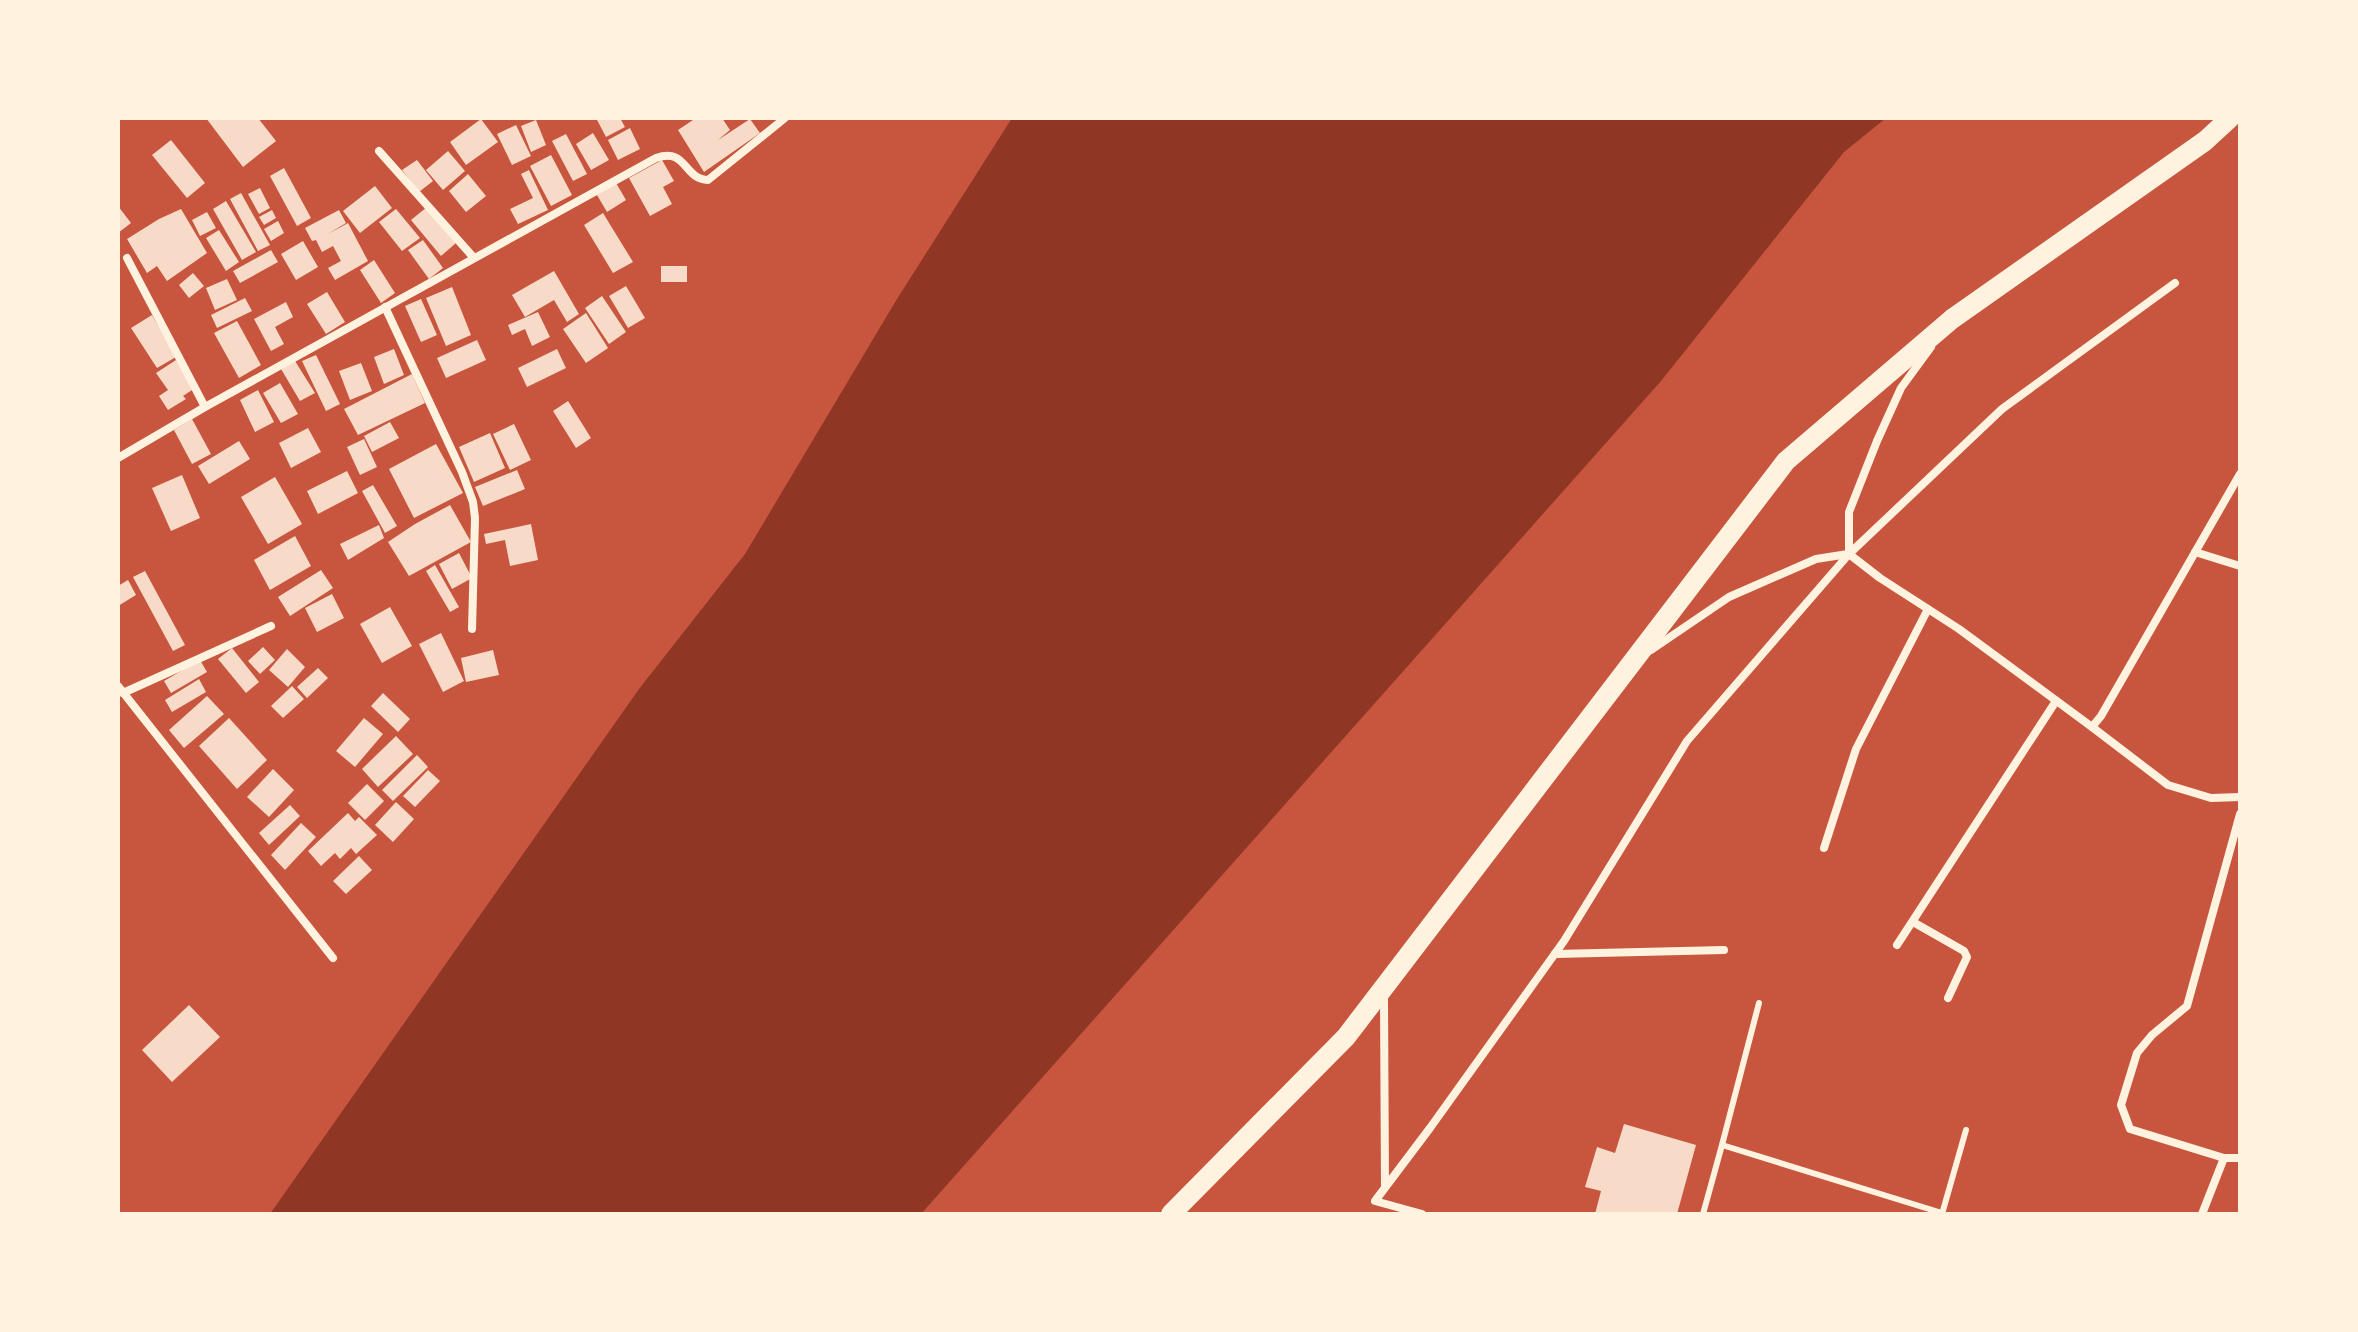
<svg xmlns="http://www.w3.org/2000/svg" width="2358" height="1332" viewBox="0 0 2358 1332" font-family="'Varela Round',sans-serif">
  <style>
    .water { fill: #8f3625 }
    .building { fill: #f7dbc8 }
    .lines { fill: none; stroke-linecap: round; stroke-linejoin: round }
    .service { stroke: #fff3e0; stroke-width: 6 }
    .minor { stroke: #fff3e0; stroke-width: 8 }
    .primary { stroke: #fff3e0; stroke-width: 20 }
  </style>
  <rect width="100%" height="100%" fill="#c8553d"/>
  <polygon class="water" points="1012,118 1886,118 1844,152 1661,381 921,1214 270,1214 639,689 745,554 897,299"/>
  <g class="building">
    <polygon points="206,118 258,118 276,141 243,167"/>
    <polygon points="596,118 620,118 625,127 606,137"/>
    <polygon points="696,118 722,118 730,130 718,140 750,119 760,133 704,172 678,130"/>
    <polygon points="481,119 498,142 466,165 450,142"/>
    <polygon points="536,120 546,145 531,152 521,126"/>
    <polygon points="516,125 531,156 512,165 497,134"/>
    <polygon points="630,128 640,149 618,160 608,140"/>
    <polygon points="593,133 609,160 591,170 576,144"/>
    <polygon points="566,134 587,174 573,181 552,141"/>
    <polygon points="171,140 205,183 187,198 152,155"/>
    <polygon points="448,151 465,171 443,190 426,170"/>
    <polygon points="551,155 572,195 551,206 530,166"/>
    <polygon points="417,160 433,181 419,192 402,170"/>
    <polygon points="662,160 674,181 663,187 672,204 650,216 629,178"/>
    <polygon points="284,168 311,218 297,226 270,176"/>
    <polygon points="529,170 548,210 518,224 510,209 533,198 521,174"/>
    <polygon points="468,174 486,196 466,212 449,191"/>
    <polygon points="616,183 626,200 607,212 597,195"/>
    <polygon points="375,186 392,208 360,233 343,211"/>
    <polygon points="260,188 270,208 259,214 248,194"/>
    <polygon points="241,193 270,245 258,251 230,199"/>
    <polygon points="226,201 256,252 242,260 213,209"/>
    <polygon points="118,206 131,223 118,233"/>
    <polygon points="427,207 456,243 441,256 411,220"/>
    <polygon points="181,209 207,253 167,281 157,266 147,273 127,239 159,219"/>
    <polygon points="396,209 420,238 402,251 379,222"/>
    <polygon points="272,210 276,218 264,225 259,217"/>
    <polygon points="339,210 346,223 328,234 348,223 368,261 335,280 328,268 341,261 333,246 322,252 316,240 312,241 305,228"/>
    <polygon points="207,212 216,228 200,236 192,220"/>
    <polygon points="603,213 633,262 613,273 584,225"/>
    <polygon points="278,221 284,233 271,241 264,229"/>
    <polygon points="219,230 239,262 226,271 206,238"/>
    <polygon points="423,240 443,268 429,279 408,250"/>
    <polygon points="303,241 318,267 296,280 281,254"/>
    <polygon points="271,250 278,262 240,283 233,271"/>
    <polygon points="374,260 395,293 381,303 360,270"/>
    <rect x="661" y="266" width="26" height="16"/>
    <polygon points="554,271 579,314 567,322 554,300 525,317 512,295"/>
    <polygon points="193,273 204,286 189,298 179,285"/>
    <polygon points="227,279 237,300 215,310 206,288"/>
    <polygon points="626,286 645,318 628,328 609,296"/>
    <polygon points="452,287 471,335 446,346 426,298"/>
    <polygon points="327,292 345,322 326,334 307,304"/>
    <polygon points="602,296 626,332 609,344 585,308"/>
    <polygon points="245,298 252,311 217,328 211,315"/>
    <polygon points="421,299 437,335 421,342 405,306"/>
    <polygon points="286,302 293,317 275,327 284,344 271,351 254,319"/>
    <polygon points="538,312 550,337 532,346 525,329 512,335 508,325"/>
    <polygon points="586,313 608,348 586,363 563,329"/>
    <polygon points="152,315 176,357 157,368 131,328"/>
    <polygon points="237,321 261,365 239,378 214,333"/>
    <polygon points="477,340 486,360 446,378 437,358"/>
    <polygon points="394,349 404,375 384,384 374,357"/>
    <polygon points="557,349 566,368 527,387 518,368"/>
    <polygon points="316,355 340,404 326,411 302,361"/>
    <polygon points="176,360 195,388 183,396 186,399 168,410 159,396 168,390 156,373"/>
    <polygon points="295,361 315,393 300,401 281,369"/>
    <polygon points="361,363 372,391 350,400 339,371"/>
    <polygon points="412,374 425,403 358,435 344,409"/>
    <polygon points="280,383 298,414 281,423 263,393"/>
    <polygon points="258,390 274,422 255,432 240,400"/>
    <polygon points="568,401 591,438 576,448 553,411"/>
    <polygon points="192,419 211,454 192,464 174,430"/>
    <polygon points="390,422 399,438 372,452 364,436"/>
    <polygon points="514,424 531,460 510,470 493,434"/>
    <polygon points="308,428 321,452 291,468 279,443"/>
    <polygon points="490,433 505,468 474,482 459,447"/>
    <polygon points="364,439 377,467 360,475 347,447"/>
    <polygon points="239,441 250,459 209,484 198,466"/>
    <polygon points="436,444 463,493 414,518 389,469"/>
    <polygon points="517,470 525,489 483,506 475,487"/>
    <polygon points="347,471 358,493 318,514 307,491"/>
    <polygon points="182,475 200,518 171,531 152,488"/>
    <polygon points="275,477 302,524 268,544 241,497"/>
    <polygon points="373,485 397,526 385,533 362,491"/>
    <polygon points="450,505 471,542 409,576 388,542 415,524"/>
    <polygon points="531,524 538,560 510,566 505,540 486,544 484,534"/>
    <polygon points="379,525 384,538 348,560 340,544"/>
    <polygon points="295,536 311,566 270,590 254,560"/>
    <polygon points="459,553 472,578 452,589 439,564"/>
    <polygon points="435,565 459,607 450,612 426,571"/>
    <polygon points="321,570 333,588 290,616 278,597"/>
    <polygon points="145,571 185,645 173,651 133,577"/>
    <polygon points="128,580 136,595 118,606 118,586"/>
    <polygon points="332,594 344,618 317,632 305,608"/>
    <polygon points="390,607 412,646 382,663 360,624"/>
    <polygon points="441,633 464,681 443,692 419,644"/>
    <polygon points="263,647 275,660 260,674 248,661"/>
    <polygon points="232,648 259,682 246,693 218,659"/>
    <polygon points="287,649 305,667 288,687 269,670"/>
    <polygon points="493,650 499,675 466,682 461,658"/>
    <polygon points="200,660 207,672 171,693 164,681"/>
    <polygon points="318,668 328,678 307,698 297,687"/>
    <polygon points="199,679 206,692 172,712 165,700"/>
    <polygon points="292,686 304,699 283,718 271,706"/>
    <polygon points="383,693 410,719 398,732 371,706"/>
    <polygon points="207,696 224,714 184,748 169,730"/>
    <polygon points="229,718 267,760 237,789 199,746"/>
    <polygon points="364,718 383,734 355,767 336,751"/>
    <polygon points="396,736 413,754 378,787 362,769"/>
    <polygon points="417,755 428,767 393,801 382,790"/>
    <polygon points="273,769 294,790 269,817 247,797"/>
    <polygon points="428,770 440,781 415,807 403,796"/>
    <polygon points="367,784 384,801 365,820 348,803"/>
    <polygon points="396,802 414,819 393,842 375,825"/>
    <polygon points="290,805 300,816 269,845 259,833"/>
    <polygon points="348,813 355,821 359,817 377,835 356,854 351,848 340,859 335,853 321,866 308,851"/>
    <polygon points="301,823 316,837 285,870 271,855"/>
    <polygon points="359,856 372,870 346,894 333,881"/>
    <polygon points="189,1005 220,1037 172,1082 142,1050"/>
    <polygon points="1624,1124 1696,1145 1677,1214 1595,1214 1601,1191 1585,1187 1597,1147 1615,1153"/>
  </g>
  <g class="lines">
    <g class="service">
      <polyline points="1759,1003 1722,1145 1942,1213"/>
      <polyline points="1703,1214 1722,1145"/>
      <polyline points="1942,1214 1966,1130"/>
    </g>
    <g class="minor">
      <polyline points="379,151 474,258"/>
      <polyline points="127,258 205,407"/>
      <polyline points="385,307 462,472 473,502 475,518 472,629"/>
      <polyline points="1931,347 1901,388 1877,441 1849,512 1849,554 1880,578 1959,629 2092,727 2101,716 2240,474"/>
      <path d="M118 458 205 407 656 158C687 147 683 179 708 180L785 118"/>
      <polyline points="2195,552 2240,566"/>
      <polyline points="1651,650 1729,597 1816,559 1848,554"/>
      <polyline points="118,686 333,958"/>
      <polyline points="123,693 271,626"/>
      <polyline points="2092,727 2168,785 2211,798 2240,797"/>
      <polyline points="1824,848 1856,749 1928,609"/>
      <polyline points="1913,922 1964,951 1967,957 1948,998"/>
      <polyline points="1897,945 2056,701"/>
      <polyline points="1555,954 1724,950"/>
      <polyline points="1384,996 1385,1186"/>
      <polyline points="2224,1158 2240,1158"/>
      <polyline points="1422,1214 1375,1201 1430,1128 1564,941 1687,741 1849,554 2002,409 2175,283"/>
      <polyline points="2202,1214 2224,1158 2130,1129 2121,1105 2137,1053 2152,1035 2187,1006 2240,814"/>
    </g>
    <polyline class="primary" points="1171,1214 1346,1037 1786,461 1952,319 2205,141 2230,118"/>
  </g>
  <rect width="2358" height="1332" fill="none" stroke="#fff3e0" stroke-width="240"/>
</svg>
